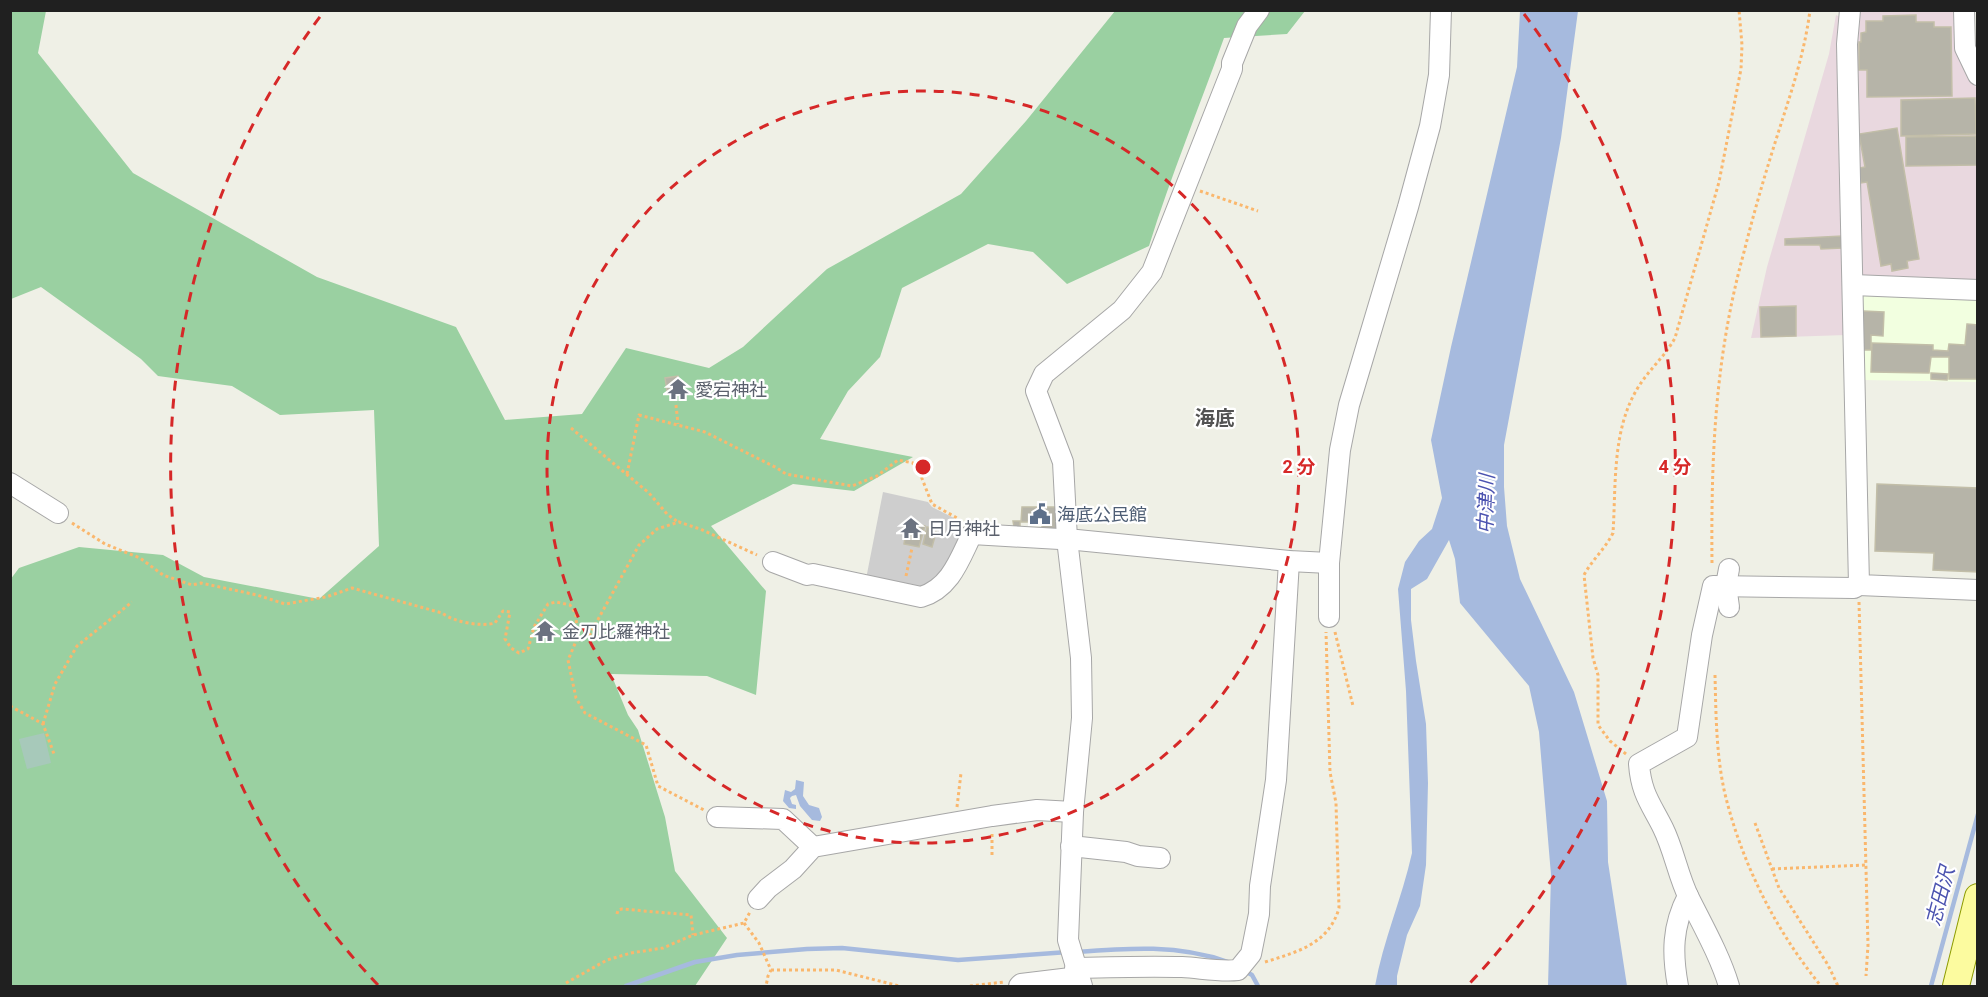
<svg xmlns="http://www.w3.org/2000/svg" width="1988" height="997" viewBox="0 0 1988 997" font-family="Roboto,'Noto Sans JP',sans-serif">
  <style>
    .industrial { fill: #e9d8df }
    .education { fill: #f2ffe0 }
    .religious { fill: #cecece }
    .forest { fill: #9ad0a1 }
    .cemetery { fill: #a7c9ba }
    .water { fill: #a6bade }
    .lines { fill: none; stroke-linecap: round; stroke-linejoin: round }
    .stream { stroke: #a6bade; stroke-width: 4.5 }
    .building { fill: #b6b4a8; stroke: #c2bea8; stroke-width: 1.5 }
    .minor-casing { stroke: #a7a7a7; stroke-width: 22 }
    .major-casing { stroke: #8d9b00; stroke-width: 28 }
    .path { stroke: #fab76d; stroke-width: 3; stroke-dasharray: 3 3; stroke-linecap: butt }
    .minor { stroke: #fff; stroke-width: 20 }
    .major { stroke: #fcfb9f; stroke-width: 26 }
    .ring { fill: none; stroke: #d62828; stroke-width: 3; stroke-dasharray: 10 8 }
    .labels { text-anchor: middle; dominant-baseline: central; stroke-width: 4.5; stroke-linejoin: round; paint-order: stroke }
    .worship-label { font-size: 18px; fill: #5b616d; stroke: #fff; text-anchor: start }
    .service-label { font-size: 18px; fill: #4e5e75; stroke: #fff; text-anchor: start }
    .neighbourhood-label { font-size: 20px; font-weight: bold; fill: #535353; stroke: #fff }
    .water-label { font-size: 20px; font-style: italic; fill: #4b53b0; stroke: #fff }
    .centre { fill: #d62828; stroke: #fff; stroke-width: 3 }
    .ring-label { font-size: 18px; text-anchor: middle; font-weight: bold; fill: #d62828; stroke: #fff; stroke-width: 4.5; stroke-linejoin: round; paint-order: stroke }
  </style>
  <rect width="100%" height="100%" fill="#eff0e6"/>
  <g class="industrial">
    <polygon points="1856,11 1956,11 1957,45 1977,90 1977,284 1859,276"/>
    <polygon points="1836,15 1840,17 1846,335 1751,338 1767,267 1829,54"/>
  </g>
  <polygon class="education" points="1862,295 1977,298 1977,382 1862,380"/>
  <polygon class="religious" points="883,492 928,502 932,507 954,518 964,528 965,533 932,589 866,579"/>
  <path class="forest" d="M11 11H46L38 53 133 173 317 277 456 327 505 420 582 414 626 348 709 368 743 347 827 269 961 194 1026 121 1115 11H1305L1287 34 1224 38C1199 108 1171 175 1149 246L1067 284 1033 252 988 244 902 288 880 357 848 391 820 439 913 457 854 491 793 484 711 526 766 591 756 695 707 676 611 674 628 715 638 730 665 817 675 871 727 938 695 986H11L10 580 19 568 79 547 163 555 204 577 319 599 379 546 374 410 280 415 232 386 158 376 141 359 41 287 11 299Z"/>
  <polygon class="cemetery" points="44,733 51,763 27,769 19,739"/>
  <g class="water">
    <path d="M1520 11H1578L1561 138 1504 445V487L1507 526 1520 579 1574 692 1607 801 1608 862 1627 986H1548L1551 875 1539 732 1529 686 1460 603 1455 559 1449 540 1427 579 1411 589V620L1416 661 1426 724 1428 783 1426 865 1420 906 1407 935 1397 976V986H1375C1383 941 1402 898 1412 853L1406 691 1398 589 1405 562 1419 541 1432 529 1442 498 1431 440 1451 347 1517 67Z"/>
    <polygon points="796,780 804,782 803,796 809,805 819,808 822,817 820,821 812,820 800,806 796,795 792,796 790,798 792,804 796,805 796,809 789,808 783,801 785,790 791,792 795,789"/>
  </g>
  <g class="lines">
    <g class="stream">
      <path d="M1076 952C1128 948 1178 944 1228 962"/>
      <polyline points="1243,970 1252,975 1258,986"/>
      <polyline points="626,986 695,962 737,955 807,949 842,948 958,960 1068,952"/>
      <polyline points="1931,986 1978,814"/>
    </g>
  </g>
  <g class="building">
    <polygon points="1916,15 1916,22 1934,22 1934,27 1951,27 1952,96 1867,97 1867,70 1859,70 1859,42 1861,42 1861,33 1866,32 1866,21 1883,21 1883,16"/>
    <polygon points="1975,98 1976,134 1901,136 1901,100"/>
    <polygon points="1897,128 1919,259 1907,261 1908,268 1892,271 1891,264 1881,266 1867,182 1861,183 1859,168 1865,167 1859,134"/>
    <polygon points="1976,136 1977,165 1906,166 1906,137"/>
    <polygon points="1842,236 1842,248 1821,249 1820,245 1785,245 1785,239"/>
    <polygon points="1796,306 1796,336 1761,337 1760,307"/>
    <polygon points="1863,311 1884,312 1883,336 1871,335 1871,350 1862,350"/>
    <polygon points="1967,324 1978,325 1978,379 1949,379 1949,357 1931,357 1929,373 1871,372 1872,343 1933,345 1933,350 1948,351 1949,344 1965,345"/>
    <polygon points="1931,373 1948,374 1947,380 1931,379"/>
    <polygon points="678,376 680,390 667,391 665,378"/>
    <polygon points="1877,484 1978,488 1978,572 1933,570 1934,553 1875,551"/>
    <polygon points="1022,507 1058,507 1057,530 1042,530 1042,522 1021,522"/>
    <polygon points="1013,521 1020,521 1020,527 1014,527"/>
    <polygon points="908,522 925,526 919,547 904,544"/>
    <polygon points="927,527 937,529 932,547 923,544"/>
    <polygon points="549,624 553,632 546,637 541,629"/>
  </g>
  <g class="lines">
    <defs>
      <g id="minor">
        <polyline points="1850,10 1847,44 1859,585 1978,590"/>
        <polyline points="1964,10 1965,48 1978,75"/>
        <polyline points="1853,285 1978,290"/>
        <polyline points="10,483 58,513"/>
        <path d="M773 562 807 575 813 574 921 597C951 588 960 558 972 534L1077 540 1289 561 1329 563"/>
        <polyline points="1729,569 1726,585 1729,607"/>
        <polyline points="1329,617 1329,563 1340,450 1349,405 1408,207 1430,126 1439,75 1441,10"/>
        <polyline points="717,817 783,819 813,847"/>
        <polyline points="1071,846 1126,852 1138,856 1160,858"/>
        <polyline points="758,899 768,888 793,869 813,847 992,816 1037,810 1073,812"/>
        <path d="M1075 968C1111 967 1146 966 1182 967 1201 968 1219 972 1238 970L1251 954 1259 914 1260 886 1276 780 1289 561"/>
        <polyline points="1019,986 1021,984 1079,977"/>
        <polyline points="1082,986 1068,940 1073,812 1082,718 1081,658 1067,539 1063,462 1036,391 1044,374 1122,310 1152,272 1232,69 1232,63 1247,26 1259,10"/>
        <path d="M1678 986C1672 954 1672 926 1688 896"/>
        <path d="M1729 986C1720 956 1703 926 1689 898 1678 876 1674 850 1663 828 1651 804 1641 793 1639 764L1687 737 1702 635 1713 586 1854 588 1859 585"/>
      </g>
      <polyline id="major" points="1956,986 1978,897"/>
    </defs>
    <use href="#minor" class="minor-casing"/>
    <use href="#major" class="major-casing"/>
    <g class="path">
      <polyline points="1200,191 1258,211"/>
      <polyline points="676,405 678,424"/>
      <polyline points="571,428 649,493 667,514 678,522"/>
      <polyline points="627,474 639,415 705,432 777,468 786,474 852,486 877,476 898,460 913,463 921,476 932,504 957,518 961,523"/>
      <path d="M72 523 105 544 140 558 163 575 192 585 201 583 257 595 285 604 326 597 352 588 442 613C454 622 481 627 495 623L503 611 510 612 505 639 511 648 519 653 528 649 534 627 548 604 556 602 570 605 576 614 577 639 568 660 576 698 585 713 646 745 658 786 704 810"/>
      <path d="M1712 563C1711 455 1715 357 1744 252 1753 216 1763 181 1774 146 1788 101 1804 58 1810 10"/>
      <polyline points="906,576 912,548"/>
      <polyline points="1859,602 1868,945 1866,976"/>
      <polyline points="1335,632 1353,706"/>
      <polyline points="577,639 590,634 639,545 657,529 679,522 700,529 757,555"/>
      <path d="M1715 675C1716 714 1716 755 1725 794 1742 864 1776 931 1821 986"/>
      <polyline points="10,706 43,724 54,754"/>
      <polyline points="43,724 55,684 77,646 132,602"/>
      <path d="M1626 754 1610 741 1598 725V675L1593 658 1584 575C1592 560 1605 549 1613 533 1616 487 1612 432 1636 391 1647 371 1664 358 1675 338L1719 182 1741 69 1742 45 1739 10"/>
      <polyline points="957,807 961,773"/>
      <polyline points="1755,823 1779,888 1828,965 1838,986"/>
      <polyline points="992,855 992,832"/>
      <polyline points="1772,869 1865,865"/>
      <polyline points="617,914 618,910 622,909 691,915 693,935"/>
      <polyline points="744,923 759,943 771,970 768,976 766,986"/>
      <path d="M1265 962C1297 952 1329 944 1339 908L1336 803 1330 772 1326 632"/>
      <polyline points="771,970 836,970 899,986"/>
      <polyline points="566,983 607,960 631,953 663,948 693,935 744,923 750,912"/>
      <polyline points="970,986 1004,982"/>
    </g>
    <use href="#minor" class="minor"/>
    <use href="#major" class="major"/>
  </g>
  <g class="ring">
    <circle cx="923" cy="467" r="376"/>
    <path d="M378 985A752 752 0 0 1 322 14M1524 14A752 752 0 0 1 1468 985"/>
  </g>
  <defs>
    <symbol id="temple-bare" viewBox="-9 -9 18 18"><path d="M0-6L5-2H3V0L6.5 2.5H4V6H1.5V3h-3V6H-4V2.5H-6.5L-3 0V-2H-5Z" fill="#6b7280" stroke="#fff" stroke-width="2.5" paint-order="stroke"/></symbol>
    <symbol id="civic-bare" viewBox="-9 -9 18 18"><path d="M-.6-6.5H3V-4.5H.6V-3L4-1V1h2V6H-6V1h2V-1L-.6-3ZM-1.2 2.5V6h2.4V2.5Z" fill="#5c6f8a" stroke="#fff" stroke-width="2.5" paint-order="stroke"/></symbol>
  </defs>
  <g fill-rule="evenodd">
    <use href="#temple-bare" x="663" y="374" width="30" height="30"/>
    <use href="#civic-bare" x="1025" y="499" width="30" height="30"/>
    <use href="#temple-bare" x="896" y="513" width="30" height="30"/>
    <use href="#temple-bare" x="530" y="616" width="30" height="30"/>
  </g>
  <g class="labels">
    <g class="worship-label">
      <text x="695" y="389">愛宕神社</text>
      <text x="928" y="528">日月神社</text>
      <text x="562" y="631">金刀比羅神社</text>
    </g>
    <g class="service-label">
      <text x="1057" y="514">海底公民館</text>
    </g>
    <g class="neighbourhood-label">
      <text x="1215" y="418">海底</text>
    </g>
    <g class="water-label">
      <text transform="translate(1486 504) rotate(-88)">中津川</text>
      <text transform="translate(1940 896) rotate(-75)">志田沢</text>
    </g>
  </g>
  <circle cx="923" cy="467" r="9" class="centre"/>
  <g class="ring-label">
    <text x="1299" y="473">2 分</text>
    <text x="1675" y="473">4 分</text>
  </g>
  <rect width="1988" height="997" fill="none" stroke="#202020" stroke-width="24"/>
</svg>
